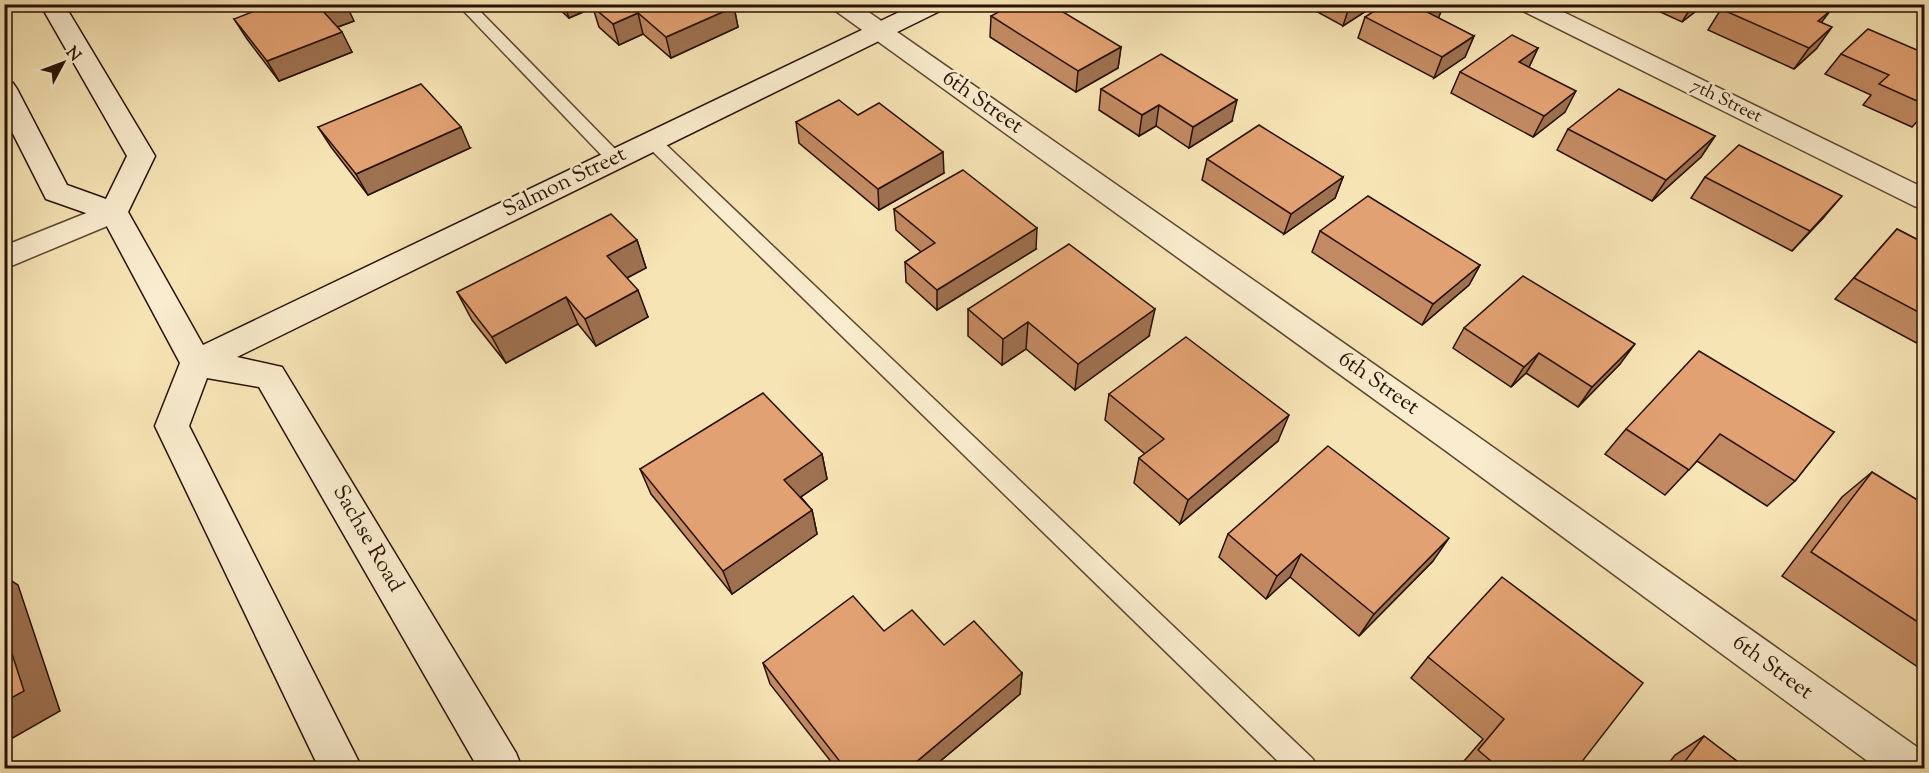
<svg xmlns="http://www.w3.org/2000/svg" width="1929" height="773" viewBox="0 0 1929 773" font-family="'Sorts Mill Goudy',serif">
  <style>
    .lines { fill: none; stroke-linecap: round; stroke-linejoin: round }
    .lane-casing { stroke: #5c462f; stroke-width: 3 }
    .street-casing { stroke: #5c462f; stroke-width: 3 }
    .secondary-casing { stroke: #281102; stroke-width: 3 }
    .lane { fill: #faedcf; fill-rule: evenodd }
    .street { fill: #faedcf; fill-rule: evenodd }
    .secondary { fill: #faedcf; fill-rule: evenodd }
    .wall { fill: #c28a62; stroke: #281102; stroke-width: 1.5 }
    .shaded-wall { fill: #9e7150; stroke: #281102; stroke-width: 1.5 }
    .building { fill: #e2a172; stroke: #281102; stroke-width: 1.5 }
    .labels { text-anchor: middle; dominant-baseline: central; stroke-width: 5; stroke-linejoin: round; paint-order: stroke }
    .far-street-label { font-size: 18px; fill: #281102; stroke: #faedcf }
    .street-label { font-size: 22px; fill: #281102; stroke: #faedcf }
  </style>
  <rect width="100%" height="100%" fill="#f7e4b5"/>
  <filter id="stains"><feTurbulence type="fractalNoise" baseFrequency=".00333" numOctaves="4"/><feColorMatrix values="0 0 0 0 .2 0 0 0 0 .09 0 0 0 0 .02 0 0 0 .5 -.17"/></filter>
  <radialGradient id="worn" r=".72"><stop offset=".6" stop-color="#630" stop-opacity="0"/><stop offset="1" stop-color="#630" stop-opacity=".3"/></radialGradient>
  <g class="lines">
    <defs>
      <g id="lane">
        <polygon points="457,4 473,4 621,155 624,159 621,163 609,163"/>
        <polygon points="652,135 658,137 1313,759 1317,768 1285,768 646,145 643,141 646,137"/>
      </g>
      <g id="street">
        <polygon points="829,4 857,4 1470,431 1924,752 1924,768 1877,768 1446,451 833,9"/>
        <polygon points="1515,4 1547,4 1924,188 1924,209 1914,206 1519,9"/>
        <polygon points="114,202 124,205 128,212 124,219 4,269 4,246"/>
      </g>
      <polygon id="secondary" points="40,4 64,4 155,156 128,212 203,345 916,4 948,4 944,9 237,357 282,367 516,753 522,768 478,768 259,387 207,378 189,426 362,768 319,768 155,426 180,363 103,219 46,199 4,116 4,81 13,83 17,89 67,185 106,199 127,156"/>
    </defs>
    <use href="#lane" class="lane-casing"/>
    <use href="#street" class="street-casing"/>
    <use href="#secondary" class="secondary-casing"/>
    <use href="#lane" class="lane"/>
    <use href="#street" class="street"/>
    <use href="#secondary" class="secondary"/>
  </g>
  <g class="wall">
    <polygon points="554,4 731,4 734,7 738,27 671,58 643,34 619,45 599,27 593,8 569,18"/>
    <polygon points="1303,4 1377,4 1343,26"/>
    <polygon points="1444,4 1438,18 1474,36 1465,57 1434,78 1358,38 1365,17"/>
    <polygon points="1643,4 1705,4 1682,22"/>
    <polygon points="1721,9 1822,22 1817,48 1794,69 1708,30"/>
    <polygon points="991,16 1121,47 1118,68 1076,92 990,37"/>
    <polygon points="234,19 354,21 338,27 352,52 279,81 247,39"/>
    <polygon points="1538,48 1529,67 1565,112 1533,137 1451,93 1460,72"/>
    <polygon points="1924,53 1924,114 1912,127 1863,105 1871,95 1825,74 1841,54"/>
    <polygon points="1101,89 1232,121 1189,148 1156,126 1139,136 1099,110"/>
    <polygon points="858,115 944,173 879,210 799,143 796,122"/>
    <polygon points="318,127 470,148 368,195 331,147"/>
    <polygon points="1568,129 1715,136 1701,157 1652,201 1557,150"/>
    <polygon points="1207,159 1343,177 1335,198 1284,234 1202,180"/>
    <polygon points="1705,177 1824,217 1792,251 1691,198"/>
    <polygon points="894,209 1036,249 937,310 906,282 905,262 921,252 896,230"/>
    <polygon points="1897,229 1924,243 1924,347 1835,299"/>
    <polygon points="1320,231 1480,265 1469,285 1422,325 1312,252"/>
    <polygon points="637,240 646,268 627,278 648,317 596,346 578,324 506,363 472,320 457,292"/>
    <polygon points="968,309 1149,336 1075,390 1026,349 1002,365 968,336"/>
    <polygon points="1464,328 1620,364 1578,407 1526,373 1511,387 1453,348"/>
    <polygon points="1109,394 1278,441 1180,524 1134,483 1139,458 1145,454 1105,420"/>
    <polygon points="1626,429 1834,432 1795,481 1767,506 1697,461 1665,495 1605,454"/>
    <polygon points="822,454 827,479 801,497 812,510 817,534 732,594 651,494 640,469"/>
    <polygon points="1872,472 1922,541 1924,543 1924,671 1782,576 1842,497"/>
    <polygon points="1228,534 1433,561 1359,636 1290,577 1266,599 1219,557"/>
    <polygon points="884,631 944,645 1022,673 1020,694 932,768 836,768 770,684 763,663"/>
    <polygon points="1428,657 1577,768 1458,768 1483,739 1411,678"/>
    <polygon points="1704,736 1746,768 1665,768 1675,755"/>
  </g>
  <g class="shaded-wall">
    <polygon points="333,4 346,4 354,21 332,29 321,9"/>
    <polygon points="564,4 601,4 569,18"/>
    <polygon points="1350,4 1377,4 1343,26"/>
    <polygon points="1440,4 1444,4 1437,22 1427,12"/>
    <polygon points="1693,4 1705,4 1682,22"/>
    <polygon points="734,7 738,27 671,58 666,37"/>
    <polygon points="1830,11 1815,31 1818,21"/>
    <polygon points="638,13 643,34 619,45 613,24"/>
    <polygon points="1832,27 1817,48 1794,69 1809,48"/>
    <polygon points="342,32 352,52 279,81 267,61"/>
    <polygon points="1474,36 1465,57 1434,78 1442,57"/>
    <polygon points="1121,47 1118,68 1076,92 1078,71"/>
    <polygon points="1538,48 1528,69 1519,62"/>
    <polygon points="1576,91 1565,112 1533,137 1544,116"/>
    <polygon points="1237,100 1232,121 1189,148 1193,127"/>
    <polygon points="1159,105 1156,126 1139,136 1142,115"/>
    <polygon points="461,127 470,148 368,195 356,174"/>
    <polygon points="1715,136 1701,157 1652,201 1666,180"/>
    <polygon points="943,152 944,173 879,210 878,189"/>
    <polygon points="1343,177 1335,198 1284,234 1291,214"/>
    <polygon points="1842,196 1824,217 1792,251 1810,231"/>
    <polygon points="1037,228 1036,249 937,310 937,290"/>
    <polygon points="637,240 646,268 617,283 607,256"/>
    <polygon points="1480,265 1469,285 1422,325 1433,304"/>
    <polygon points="638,290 648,317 596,346 585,319"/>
    <polygon points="566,297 578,324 506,363 492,337"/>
    <polygon points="1155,309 1149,336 1075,390 1078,364"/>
    <polygon points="1028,322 1026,349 1002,365 1003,339"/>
    <polygon points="1635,344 1620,364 1578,407 1592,387"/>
    <polygon points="1539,353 1526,373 1511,387 1524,367"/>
    <polygon points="1289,415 1278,441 1180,524 1188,500"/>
    <polygon points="822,454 827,479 790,504 784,480"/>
    <polygon points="812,510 817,534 732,594 723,571"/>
    <polygon points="1449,538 1433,561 1359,636 1374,614"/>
    <polygon points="1301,554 1290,577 1266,599 1277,576"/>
    <polygon points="4,576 18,585 60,711 4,743"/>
    <polygon points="1022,673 1020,694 932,768 909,768"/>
  </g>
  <g class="building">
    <polygon points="273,4 333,4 321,9 342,32 267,61 234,19"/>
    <polygon points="598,4 731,4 734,7 666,37 638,13 613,24 593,7"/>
    <polygon points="1013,4 1050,4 1121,47 1078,71 991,16"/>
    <polygon points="1385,4 1440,4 1427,12 1474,36 1442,57 1365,17"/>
    <polygon points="1727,4 1815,4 1830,11 1818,21 1832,27 1809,48 1721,9"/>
    <polygon points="1868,29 1924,53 1924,104 1879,84 1889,75 1841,54"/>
    <polygon points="1512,35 1538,48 1519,62 1576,91 1544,116 1460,72"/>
    <polygon points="1161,54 1237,100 1193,127 1159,105 1142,115 1101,89"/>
    <polygon points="421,84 461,127 356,174 318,127"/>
    <polygon points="1619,89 1715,136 1666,180 1568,129"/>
    <polygon points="839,100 858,115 879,103 943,152 878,189 796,122"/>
    <polygon points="1259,125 1343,177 1291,214 1207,159"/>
    <polygon points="1739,145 1842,196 1810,231 1705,177"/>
    <polygon points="963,170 1037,228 937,290 905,262 935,243 894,209"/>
    <polygon points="1368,196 1480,265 1433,304 1320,231"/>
    <polygon points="611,214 637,240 607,256 638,290 585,319 566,297 492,337 457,292"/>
    <polygon points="1897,229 1924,243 1924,315 1854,278"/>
    <polygon points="1069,244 1155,309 1078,364 1028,322 1003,339 968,309"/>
    <polygon points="1523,276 1635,344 1592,387 1539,353 1524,367 1464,328"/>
    <polygon points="1186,337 1289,415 1188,500 1139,458 1164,439 1109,394"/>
    <polygon points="1699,351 1834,432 1795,481 1720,434 1689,470 1626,429"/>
    <polygon points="763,393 822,454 784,480 812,510 723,571 640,469"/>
    <polygon points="1328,446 1449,538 1374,614 1301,554 1277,576 1228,534"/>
    <polygon points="1872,472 1924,504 1924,538 1922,541 1924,543 1924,626 1811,552"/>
    <polygon points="1502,577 1643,683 1577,768 1499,768 1478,750 1504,719 1428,657"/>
    <polygon points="853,596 884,631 912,610 944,645 974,621 1022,673 909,768 845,768 763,663"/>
    <polygon points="4,629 24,691 4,702"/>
    <polygon points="1704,736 1746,768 1680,768"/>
  </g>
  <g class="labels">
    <g class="far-street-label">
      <text transform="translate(1726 102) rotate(26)">7th Street</text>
    </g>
    <g class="street-label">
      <text transform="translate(982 103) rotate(35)">6th Street</text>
      <text transform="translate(565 183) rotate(-26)">Salmon Street</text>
      <text transform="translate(1378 384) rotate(35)">6th Street</text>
      <text transform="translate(367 539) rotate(60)">Sachse Road</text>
      <text transform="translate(1772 668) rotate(36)">6th Street</text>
    </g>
  </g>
  <rect width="1929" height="773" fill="none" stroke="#f7e4b5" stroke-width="24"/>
  <rect x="6" y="6" width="1917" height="761" fill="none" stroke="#281102" stroke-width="3"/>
  <rect x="12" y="12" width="1905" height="749" fill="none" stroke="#281102" stroke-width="1.5"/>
  <g transform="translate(63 63) rotate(49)" stroke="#faedcf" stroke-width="4.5" paint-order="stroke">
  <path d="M0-4.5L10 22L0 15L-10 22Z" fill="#281102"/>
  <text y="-9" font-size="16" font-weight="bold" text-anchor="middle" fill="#281102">N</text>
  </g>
  <rect width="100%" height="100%" filter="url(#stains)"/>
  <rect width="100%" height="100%" fill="url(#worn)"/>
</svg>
